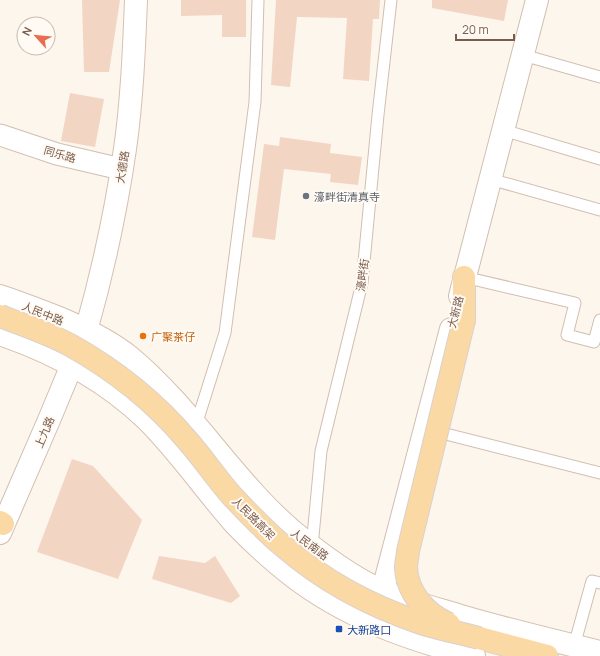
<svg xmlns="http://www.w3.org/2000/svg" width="600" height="656" viewBox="0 0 600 656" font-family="Manrope,'Noto Sans SC',sans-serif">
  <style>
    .building { fill: #f3d5c3 }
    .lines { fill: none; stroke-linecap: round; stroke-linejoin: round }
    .service-casing { stroke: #d1beb0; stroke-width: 13 }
    .minor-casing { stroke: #d1beb0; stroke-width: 23 }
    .tertiary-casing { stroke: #d1beb0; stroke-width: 24 }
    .secondary-casing { stroke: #d6c0b0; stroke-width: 24 }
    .primary-casing { stroke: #dad1cd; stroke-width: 24 }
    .service { stroke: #fff; stroke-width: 11 }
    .minor { stroke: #fff; stroke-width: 21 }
    .tertiary { stroke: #fff; stroke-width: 22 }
    .secondary { stroke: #fff; stroke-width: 22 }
    .primary { stroke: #fbd9a5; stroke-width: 22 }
    .primary-bridge-casing { stroke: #dad1cd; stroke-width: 24; stroke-linecap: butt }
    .primary-bridge { stroke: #fbd9a5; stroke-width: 22 }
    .worship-dot { fill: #6b7280; stroke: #fffaf3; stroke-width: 1.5 }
    .food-dot { fill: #e8710a; stroke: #fffaf3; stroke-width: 1.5 }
    .transit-dot { fill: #1a4fb4; stroke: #fffaf3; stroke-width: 1.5 }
    .labels { text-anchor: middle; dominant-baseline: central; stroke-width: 4; stroke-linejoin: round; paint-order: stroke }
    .street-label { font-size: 11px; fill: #7a5c4d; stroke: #fffaf3 }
    .worship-label { font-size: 11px; fill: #5b616d; stroke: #fffaf3; text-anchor: start }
    .food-label { font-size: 11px; fill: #c56008; stroke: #fffaf3; text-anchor: start }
    .transit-label { font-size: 11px; fill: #164399; stroke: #fffaf3; text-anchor: start }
  </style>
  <rect width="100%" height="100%" fill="#fdf6ec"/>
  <g class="building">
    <polygon points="82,0 120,0 109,72 84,72"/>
    <polygon points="181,0 246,0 246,37 222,37 222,15 181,16"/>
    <polygon points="276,0 380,0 379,19 373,19 369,81 343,79 347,18 297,17 290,87 271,85"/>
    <polygon points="432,0 508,0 504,21 432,8"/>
    <polygon points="70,93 104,99 95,147 61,141"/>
    <polygon points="280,137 331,144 330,153 362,157 358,185 330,182 331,174 284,169 275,240 252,237 264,144 279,146"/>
    <polygon points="72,459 93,466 142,520 118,579 37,552"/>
    <polygon points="159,556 205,563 215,556 240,596 231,603 152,579"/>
  </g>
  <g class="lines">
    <defs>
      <g id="service">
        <polyline points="523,55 600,77"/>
        <polyline points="503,130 600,159"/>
        <polyline points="490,179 600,210"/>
        <polyline points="464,277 575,303 567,335 594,342 600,320"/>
        <polyline points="196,425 225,333 255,102 258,0"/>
        <polyline points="434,431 600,473"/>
        <polyline points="312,547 321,451 362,283 378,115 391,0"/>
        <polyline points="574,646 592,581 600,583"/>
      </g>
      <polyline id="minor" points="0,135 57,154 121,169"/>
      <g id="tertiary">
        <polyline points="460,296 537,0"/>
        <polyline points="0,533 49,420 79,348"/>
        <polyline points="378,609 451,329"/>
      </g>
      <g id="secondary">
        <path d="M0 296C42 311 95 329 130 357 196 412 238 490 306 542 329 560 358 581 385 592 411 602 438 609 464 617 509 630 555 641 600 652"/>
        <path d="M86 331C103 271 116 211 125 149 132 100 134 50 136 0"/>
        <path d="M0 334C55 353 105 379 147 420 179 452 205 490 235 524 252 542 271 559 291 575 345 617 409 640 474 656"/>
      </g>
      <g id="primary">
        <polyline points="464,277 464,320"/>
        <polyline points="0,522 3,524"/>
        <polyline points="479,638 547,656"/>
      </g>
    </defs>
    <use href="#service" class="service-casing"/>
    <use href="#minor" class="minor-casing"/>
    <use href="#tertiary" class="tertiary-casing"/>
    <use href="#secondary" class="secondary-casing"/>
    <use href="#primary" class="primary-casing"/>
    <use href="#service" class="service"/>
    <use href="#minor" class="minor"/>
    <use href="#tertiary" class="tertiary"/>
    <use href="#secondary" class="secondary"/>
    <use href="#primary" class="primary"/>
    <defs>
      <g id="primary-bridge">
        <path d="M0 316C24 325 48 333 70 345 113 369 155 402 187 440 203 458 216 478 232 496 248 513 264 530 282 545 322 580 370 606 421 623 440 629 460 633 479 638"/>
        <path d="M449 624C426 614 407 593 406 567 406 562 408 556 408 551L464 320"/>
      </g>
    </defs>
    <use href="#primary-bridge" class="primary-bridge-casing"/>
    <use href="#primary-bridge" class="primary-bridge"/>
  </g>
  <circle class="worship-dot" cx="306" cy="196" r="4"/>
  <circle class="food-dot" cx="143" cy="336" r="4"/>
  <rect class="transit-dot" x="335" y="625" width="8" height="8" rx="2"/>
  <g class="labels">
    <g class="street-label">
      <text transform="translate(60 154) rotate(16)">同乐路</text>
      <text transform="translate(122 167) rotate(-81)">大德路</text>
      <text transform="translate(362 275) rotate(-82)">濠畔街</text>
      <text transform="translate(455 312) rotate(-76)">大新路</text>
      <text transform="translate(43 313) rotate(22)">人民中路</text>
      <text transform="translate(44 432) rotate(-67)">上九路</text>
      <text transform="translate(254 518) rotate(45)">人民路高架</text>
      <text transform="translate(310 544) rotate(37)">人民南路</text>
    </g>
    <g class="worship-label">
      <text x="314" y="196">濠畔街清真寺</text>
    </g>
    <g class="food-label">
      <text x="151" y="336">广聚茶仔</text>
    </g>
    <g class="transit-label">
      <text x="347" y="629">大新路口</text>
    </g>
  </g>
  <g transform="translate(36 36) rotate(297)"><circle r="19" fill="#fffaf3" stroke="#cabbb1"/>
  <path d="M0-3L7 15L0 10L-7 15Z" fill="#e76f51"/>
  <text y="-6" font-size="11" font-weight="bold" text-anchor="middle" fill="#7a5c4d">N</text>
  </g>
  <path d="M456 34v6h58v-6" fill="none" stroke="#7a5c4d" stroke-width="2"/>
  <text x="462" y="34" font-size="12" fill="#7a5c4d" stroke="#fffaf3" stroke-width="3" paint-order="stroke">20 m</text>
</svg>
